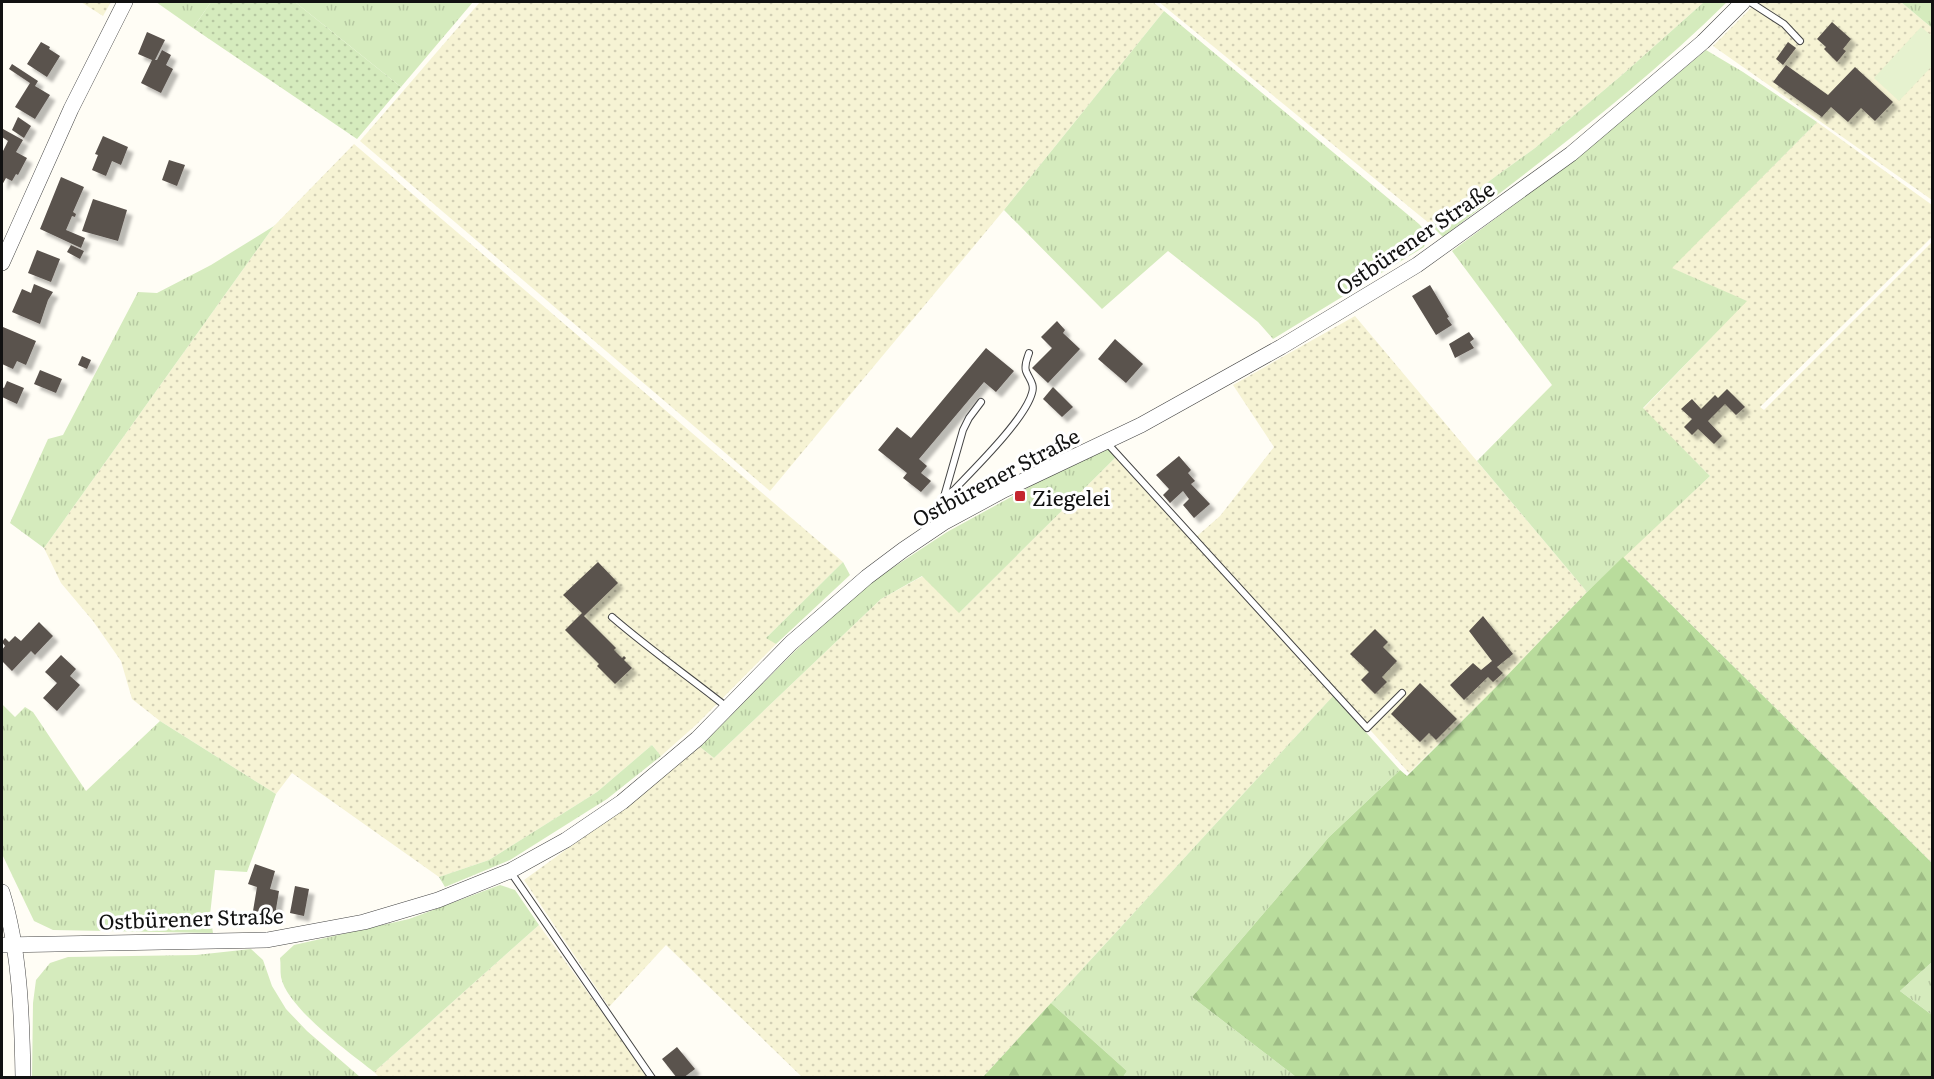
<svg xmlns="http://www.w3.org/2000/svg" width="1934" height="1079" viewBox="0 0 1934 1079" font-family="Literata,serif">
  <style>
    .farmland { fill: url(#farmland-dots) }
    .grass { fill: url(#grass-tufts) }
    .forest { fill: url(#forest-firs) }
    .park { fill: url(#park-dots) }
    .pitch { fill: #e6f2cf }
    .building { fill: #5a524d; filter: url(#shadow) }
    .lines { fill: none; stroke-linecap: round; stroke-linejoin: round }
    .service-casing { stroke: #444; stroke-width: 8 }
    .tertiary-casing { stroke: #444; stroke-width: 16 }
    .service { stroke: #fff; stroke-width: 6 }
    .tertiary { stroke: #fff; stroke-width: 15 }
    .poi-dot { fill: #c4262e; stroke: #fff; stroke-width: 2 }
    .labels { text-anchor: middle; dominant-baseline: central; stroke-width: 6; stroke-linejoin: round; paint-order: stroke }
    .street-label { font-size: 21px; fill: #111; stroke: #fff }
    .poi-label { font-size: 21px; fill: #111; stroke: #fff; text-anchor: start }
  </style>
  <defs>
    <pattern id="farmland-dots" width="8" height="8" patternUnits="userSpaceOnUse" patternTransform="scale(1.5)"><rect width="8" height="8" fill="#f6f3d4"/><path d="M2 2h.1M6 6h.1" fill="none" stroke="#d2cfb5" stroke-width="1.8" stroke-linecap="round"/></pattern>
    <pattern id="grass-tufts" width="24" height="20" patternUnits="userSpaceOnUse" patternTransform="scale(1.5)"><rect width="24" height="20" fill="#d5ebbd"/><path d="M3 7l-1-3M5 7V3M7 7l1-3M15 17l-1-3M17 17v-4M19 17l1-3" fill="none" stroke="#b6c8a1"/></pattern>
    <pattern id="forest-firs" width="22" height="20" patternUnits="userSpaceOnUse" patternTransform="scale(1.5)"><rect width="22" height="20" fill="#b9dc9c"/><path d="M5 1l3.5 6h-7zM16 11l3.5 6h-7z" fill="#9ebc85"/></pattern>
    <pattern id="park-dots" width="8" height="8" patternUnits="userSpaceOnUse" patternTransform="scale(1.5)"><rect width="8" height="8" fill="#d5ebbd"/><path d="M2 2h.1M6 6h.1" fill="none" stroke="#b6c8a1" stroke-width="1.8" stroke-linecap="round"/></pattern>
    <filter id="shadow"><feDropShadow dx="5.5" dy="5.5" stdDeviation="1.5" flood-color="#0004"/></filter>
  </defs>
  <rect width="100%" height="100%" fill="#fffdf5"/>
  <g class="farmland">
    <polygon points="81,2 111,2 103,16"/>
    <polygon points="480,2 1153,2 1164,11 1004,210 770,491 360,141"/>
    <polygon points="1159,2 1704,2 1622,75 1535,148 1430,224"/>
    <polygon points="1757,2 1901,2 1932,28 1932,200 1713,46"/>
    <polygon points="1817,122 1932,205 1932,237 1760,407 1764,410 1932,242 1932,863 1623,557 1710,476 1643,409 1746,301 1671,268"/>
    <polygon points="354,144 843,562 767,637 776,644 697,724 661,756 652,745 597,792 489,860 439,877 292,773 276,794 160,721 132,699 121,661 93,621 61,583 44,548 274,226"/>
    <polygon points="1355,316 1587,592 1497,686 1409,773 1196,537 1220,516 1274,447 1233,385"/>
    <polygon points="1116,457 1333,696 983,1077 802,1077 666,945 609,1007 524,880 625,807 700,747 714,758 881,599 923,576 960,612"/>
    <polygon points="539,925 649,1077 380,1078 374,1072"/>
  </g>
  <g class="grass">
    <polygon points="156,2 211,2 193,28"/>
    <polygon points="295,2 473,2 401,87"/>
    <path d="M1704 2H1727C1640 88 1540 162 1443 237L1430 224 1535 148 1622 75Z"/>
    <polygon points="1901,2 1932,2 1932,28"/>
    <polygon points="1164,11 1419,224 1428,234 1424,247 1273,339 1258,322 1168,251 1102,309 1004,210"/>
    <polygon points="1706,50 1743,72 1817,122 1672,268 1747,301 1643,408 1710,476 1587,592 1477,461 1552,385 1452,251 1578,157"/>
    <polygon points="274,226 44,548 10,523 48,439 63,435 138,292 157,293 211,265"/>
    <polygon points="1106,445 1116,457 959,613 922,576 881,599 714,758 700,747 796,650 871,582 947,532"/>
    <polygon points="843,562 850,575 776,644 766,638"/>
    <polygon points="1333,696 1400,770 1329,837 1192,997 1296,1077 1123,1077 1127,1071 1051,1003"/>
    <polygon points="2,704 15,717 25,707 33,712 86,791 160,721 276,794 247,872 215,870 210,915 213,933 53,930 34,921 2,854"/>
    <polygon points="652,745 661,756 607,799 510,860 445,887 439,877 489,860 597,792"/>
    <path d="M500 885 515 890 539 925 374 1072C349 1052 287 1008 281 977 280 971 281 964 280 958L294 945 409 919Z"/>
    <polygon points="251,949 263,960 272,986 286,1009 307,1031 360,1077 32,1077 33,1003 36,980 50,963 68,957 196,955"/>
    <polygon points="1932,962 1932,1015 1900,991"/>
  </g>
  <g class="forest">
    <polygon points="1623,557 1932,863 1932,962 1900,991 1932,1015 1932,1077 1296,1077 1192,997 1329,837 1400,770 1407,776 1497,686 1587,592"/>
    <polygon points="1051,1003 1127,1071 1123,1077 983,1077"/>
  </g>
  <polygon class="park" points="211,2 295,2 401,87 357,139 193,28"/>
  <polygon class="pitch" points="1921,27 1932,36 1932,66 1899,101 1874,78"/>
  <g class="building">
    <polygon points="1832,22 1851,39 1843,49 1846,51 1837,62 1824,49 1826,47 1817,39"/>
    <polygon points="147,32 165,40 155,60 157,60 162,50 171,55 166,65 173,69 161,93 141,83 152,60 138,54"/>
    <polygon points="41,42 50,47 49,49 60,56 47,77 27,64"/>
    <polygon points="1788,42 1796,48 1783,65 1776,59"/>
    <polygon points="12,64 38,81 35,86 50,95 35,119 15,107 30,83 9,69"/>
    <polygon points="1786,65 1828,95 1855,67 1893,102 1875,121 1861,108 1848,122 1831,107 1822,117 1773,82"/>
    <polygon points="18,117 31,126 24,138 12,130"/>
    <polygon points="3,129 23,140 16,152 27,158 18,175 16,174 12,181 6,178 2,185 2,153 8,141 2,137"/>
    <polygon points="103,136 128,147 121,165 112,161 106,176 92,170 98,155 95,154"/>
    <polygon points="169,160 185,165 177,186 162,180"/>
    <polygon points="61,177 84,187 73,212 76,214 75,217 72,216 66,230 85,238 81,248 40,229"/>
    <polygon points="93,199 127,210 118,241 82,231"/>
    <polygon points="71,245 84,251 80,259 67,252"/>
    <polygon points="37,250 60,259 51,282 28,273"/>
    <polygon points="34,284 53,292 48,300 40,324 12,312 22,289 31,293"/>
    <polygon points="1430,285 1449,317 1447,318 1452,325 1436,335 1412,296"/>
    <polygon points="1057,321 1065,330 1063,333 1080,349 1048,383 1032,368 1052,348 1041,337"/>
    <polygon points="3,327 36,341 26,365 17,361 13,369 2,364"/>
    <polygon points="1469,332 1474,339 1470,342 1474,348 1455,358 1449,344"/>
    <polygon points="1115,339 1143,364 1126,383 1098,359"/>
    <polygon points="986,348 1014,371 996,392 984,382 919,459 927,466 921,473 931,481 921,492 903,478 907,473 878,450 897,427 911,438"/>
    <polygon points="82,356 91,360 87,369 78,365"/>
    <polygon points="40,370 62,379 56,393 34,384"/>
    <polygon points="7,381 24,388 17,404 2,397 2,387 4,388"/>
    <polygon points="1053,387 1073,407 1062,417 1043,399"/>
    <polygon points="1727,389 1745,407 1736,415 1725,404 1708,421 1722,436 1714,444 1698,429 1692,435 1684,427 1692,419 1681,409 1692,399 1701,409 1715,395 1718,398"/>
    <polygon points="1179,456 1191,470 1188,473 1195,481 1191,484 1210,504 1194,518 1183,505 1189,499 1183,491 1170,503 1163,495 1169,489 1156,475"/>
    <polygon points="598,562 618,583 584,616 616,648 614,650 622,658 624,656 626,658 624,660 632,668 615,684 597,666 599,664 565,630 582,613 563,595"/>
    <polygon points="1483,616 1513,654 1497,667 1503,673 1493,682 1488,677 1464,700 1450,685 1473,663 1481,670 1492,661 1469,631"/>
    <polygon points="39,622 53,636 35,655 31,651 12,671 2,661 2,650 5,646 2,642 5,638 9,642 15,636 21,641"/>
    <polygon points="1375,629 1388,642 1383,647 1397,661 1382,677 1387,682 1375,694 1361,680 1369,672 1350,654"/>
    <polygon points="61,655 76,669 70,676 80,685 57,711 43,698 57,683 45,672"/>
    <polygon points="1420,683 1457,719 1436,740 1429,733 1420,742 1391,714"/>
    <polygon points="255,864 275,871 270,889 279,891 275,915 253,911 257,887 248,884"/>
    <polygon points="295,886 309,889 304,916 290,913"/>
    <polygon points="677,1047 695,1069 683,1078 677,1078 662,1059"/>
  </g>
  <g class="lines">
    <defs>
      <g id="service">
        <polyline points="1750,2 1784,24 1800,41"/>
        <polyline points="1107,443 1367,728 1402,693"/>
        <path d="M944 497 954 490C975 468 1025 419 1032 393 1035 384 1029 379 1026 371 1024 365 1027 359 1029 353"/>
        <polyline points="943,522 941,507 963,430 969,418 981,402"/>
        <path d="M612 617C649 649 689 677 728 708"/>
        <polyline points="510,871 652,1078"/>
      </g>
      <g id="tertiary">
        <polyline points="2,263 71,109 125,2"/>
        <path d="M2 892C20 950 22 1017 23 1078"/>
        <polyline points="2,945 267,940 364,922 438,900 510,871 566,840 622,802 697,739 791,643 867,577 903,550 943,523 1004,490 1141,425 1281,347 1417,265 1571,154 1703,42 1743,2"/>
      </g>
    </defs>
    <use href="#service" class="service-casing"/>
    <use href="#tertiary" class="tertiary-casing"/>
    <use href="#service" class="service"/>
    <use href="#tertiary" class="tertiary"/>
  </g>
  <rect class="poi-dot" x="1014" y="490" width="12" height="12" rx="3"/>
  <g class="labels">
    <g class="street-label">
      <text transform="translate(1414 237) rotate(-34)">Ostbürener Straße</text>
      <text transform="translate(995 476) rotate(-28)">Ostbürener Straße</text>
      <text transform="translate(191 917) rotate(-2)">Ostbürener Straße</text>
    </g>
    <g class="poi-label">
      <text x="1032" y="496">Ziegelei</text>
    </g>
  </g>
  <rect width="1934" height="1079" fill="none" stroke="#111111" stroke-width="6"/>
</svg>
